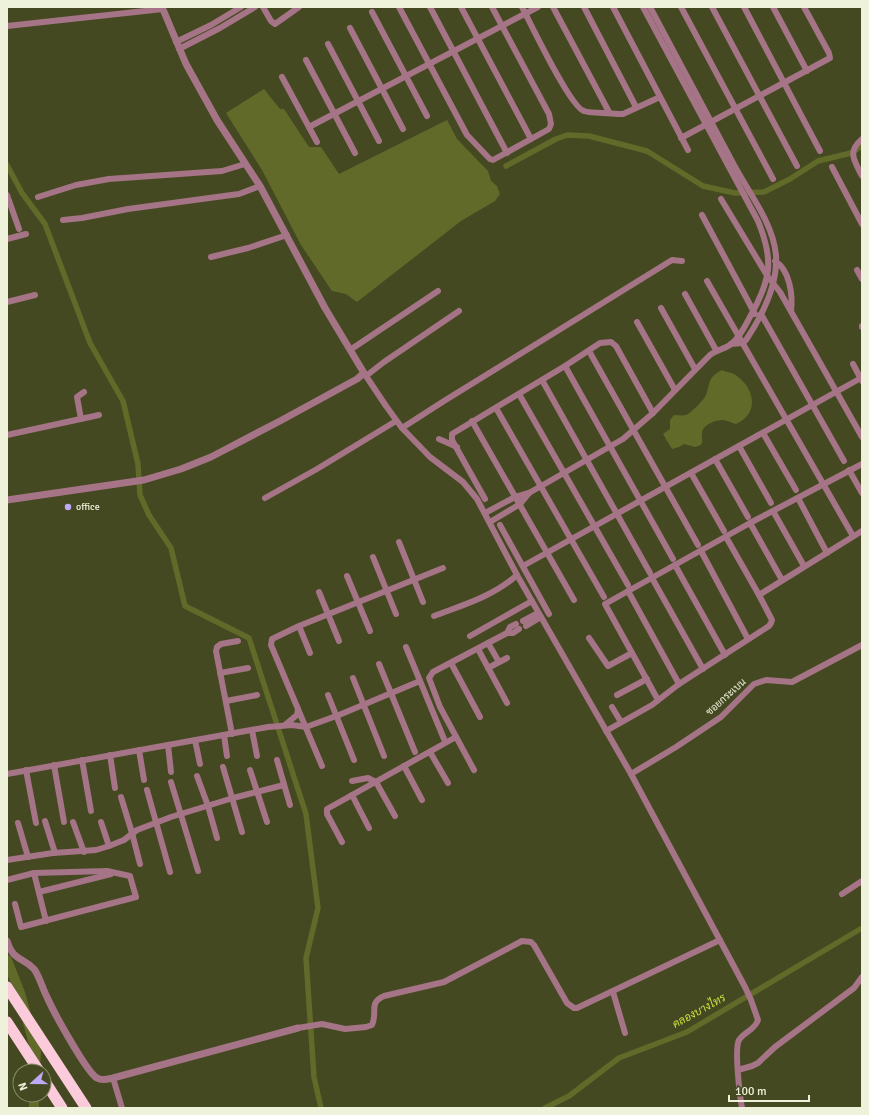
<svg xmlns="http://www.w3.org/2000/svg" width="869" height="1115" viewBox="0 0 869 1115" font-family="Signika,Sarabun,sans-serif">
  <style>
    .water { fill: #626a29 }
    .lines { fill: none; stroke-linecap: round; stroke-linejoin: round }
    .canal { stroke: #626a29; stroke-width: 5.5 }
    .river { stroke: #626a29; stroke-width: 10 }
    .minor { stroke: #a57486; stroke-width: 6 }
    .tertiary { stroke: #a57486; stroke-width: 7 }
    .motorway { stroke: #fbcadb; stroke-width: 11 }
    .poi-dot { fill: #bda9f5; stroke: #444921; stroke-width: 1.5 }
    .labels { text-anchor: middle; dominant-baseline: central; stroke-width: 4; stroke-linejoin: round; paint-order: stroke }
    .poi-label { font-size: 10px; fill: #eef2db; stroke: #444921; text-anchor: start }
    .street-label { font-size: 10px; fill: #eef2db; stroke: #444921 }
    .water-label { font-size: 11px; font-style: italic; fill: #cedf3e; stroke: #444921 }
  </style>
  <rect width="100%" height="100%" fill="#444921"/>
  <g class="water">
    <polygon points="264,89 280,109 284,109 309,147 321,147 339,174 447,120 457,139 488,171 491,181 497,186 500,194 495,201 461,221 357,302 346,294 332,291 301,245 262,170 226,113"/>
    <path d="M722 370C725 372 730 372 734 374 754 386 761 413 736 424 732 423 727 420 723 420 716 420 703 424 702 433 701 438 704 440 701 445L695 447 684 444 679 447 672 449 663 434 670 429V420L674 415C678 415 682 416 686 415 690 414 705 399 706 395 711 382 707 378 722 370Z"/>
  </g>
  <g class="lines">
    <g class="canal">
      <polyline points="7,165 22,193 45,224 90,343 123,401 138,464 140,495 149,515 171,548 185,606 249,638 306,814 318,908 306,958 314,1077 321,1108"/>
      <polyline points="506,166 556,139 567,135 589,136 647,151 703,186 735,193 764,192 790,179 818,161 851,153 862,146"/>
      <polyline points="545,1108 569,1096 619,1058 687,1032 862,928"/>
    </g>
    <g class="river">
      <polyline points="7,960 20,993 36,1052 35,1069"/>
      <polyline points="34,1108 34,1095"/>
    </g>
    <g class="minor">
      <polyline points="263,7 271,21 275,24 299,7"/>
      <polyline points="399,7 467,135 487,156 490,159 493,160 549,129 551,124 549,114 492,7"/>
      <polyline points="430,7 507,153"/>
      <polyline points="461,7 531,139"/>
      <path d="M522 7C531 24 570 107 584 111 593 114 607 112 618 114H623L660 97"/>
      <polyline points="553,7 609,112"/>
      <polyline points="584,7 636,107"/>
      <polyline points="613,7 688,150"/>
      <path d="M650 7C678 60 706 113 734 165 749 193 773 223 776 255 778 285 762 316 746 340L743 343 731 344"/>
      <polyline points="681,7 773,179"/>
      <polyline points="712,7 797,166"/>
      <polyline points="744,7 820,151"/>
      <polyline points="773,7 807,71"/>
      <polyline points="372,12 427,116"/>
      <polyline points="7,26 163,9"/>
      <polyline points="350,28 403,129"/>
      <polyline points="176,42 211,25 241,7"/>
      <polyline points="328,44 379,141"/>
      <polyline points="179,49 220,28 255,7"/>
      <polyline points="306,60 355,153"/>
      <polyline points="282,77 317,142"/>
      <polyline points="309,127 538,7"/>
      <polyline points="681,138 830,58 829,53 804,7"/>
      <path d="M862 139C847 152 854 160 862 176"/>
      <polyline points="832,167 862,224"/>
      <polyline points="7,195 19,229"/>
      <polyline points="38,197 76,185 109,179 222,171 245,164"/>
      <polyline points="721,199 768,277 780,292 862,437"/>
      <polyline points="702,215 755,314"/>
      <polyline points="63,220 82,218 128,209 239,194 260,186"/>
      <polyline points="7,239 26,234"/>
      <polyline points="211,257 248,248 287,235"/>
      <path d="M775 261C790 270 793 296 791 311"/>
      <polyline points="857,270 862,279"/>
      <polyline points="707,281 853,536"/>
      <polyline points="685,294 716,350"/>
      <polyline points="7,302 35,295"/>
      <polyline points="661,308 695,369"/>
      <polyline points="761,314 844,461"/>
      <polyline points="637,322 675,390"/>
      <polyline points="862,326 862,327"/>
      <polyline points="350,350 438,291"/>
      <polyline points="589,351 698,545"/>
      <polyline points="853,364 862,381"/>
      <polyline points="565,366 673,559"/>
      <path d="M364 373 386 406 402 428 430 457 463 482 477 499 517 575 631 774 745 987 751 1000 758 1020C755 1030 744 1032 739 1040 734 1049 740 1097 742 1108"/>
      <polyline points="366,376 384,362 459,311"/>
      <polyline points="542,380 650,573"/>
      <polyline points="519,394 628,585"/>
      <polyline points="496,408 604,597"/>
      <polyline points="81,419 77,397 84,392"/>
      <polyline points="472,421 574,600"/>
      <polyline points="402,428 444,401 672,260 682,261"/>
      <polyline points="763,433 796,490"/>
      <polyline points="7,435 99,415"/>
      <polyline points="439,439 457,447"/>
      <polyline points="739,446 771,503"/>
      <polyline points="715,459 748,517"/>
      <polyline points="849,470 862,493"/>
      <polyline points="691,473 724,531"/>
      <polyline points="265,498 317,469 396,421"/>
      <polyline points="798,498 827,553"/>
      <polyline points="485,499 452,440 452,434 565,366 600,343 611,342 616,346 653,413"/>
      <polyline points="773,511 804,566"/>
      <path d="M485 513 515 497 529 493 623 439 653 413 710 355C717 350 724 349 730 345 740 337 745 326 751 315 771 279 774 260 758 221L643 7"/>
      <polyline points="490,522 520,504 529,493"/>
      <polyline points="750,523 782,580"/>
      <polyline points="500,525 549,614"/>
      <polyline points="726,537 759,595"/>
      <polyline points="399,542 423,602"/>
      <polyline points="701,551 748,639"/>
      <polyline points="373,557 396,614"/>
      <polyline points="675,565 725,655"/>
      <polyline points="523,566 861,378"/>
      <polyline points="347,576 370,631"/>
      <polyline points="652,578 703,669"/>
      <polyline points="628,591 679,684"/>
      <polyline points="319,592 339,641"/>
      <path d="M434 616C463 605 494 596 517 575"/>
      <polyline points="523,621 538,613"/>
      <polyline points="299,626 310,653"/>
      <polyline points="526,626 541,617"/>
      <polyline points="507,633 510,627 516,624"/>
      <polyline points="470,636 532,601"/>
      <polyline points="589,638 608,666 632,653"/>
      <polyline points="488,643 499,662"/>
      <polyline points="406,647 444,739"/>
      <polyline points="478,649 507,703"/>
      <polyline points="451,663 480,717"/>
      <polyline points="379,664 415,752"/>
      <polyline points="488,668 507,658"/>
      <polyline points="220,673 248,668"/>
      <polyline points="353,678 384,756"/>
      <polyline points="328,695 354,760"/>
      <polyline points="617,695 647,679"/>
      <polyline points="658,700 605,604 750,523 862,464"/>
      <polyline points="226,701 257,695"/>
      <polyline points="612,707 621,722"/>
      <polyline points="286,724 297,715 298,709"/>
      <polyline points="252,730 257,756"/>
      <polyline points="606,731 652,705 679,684 769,626 771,623 772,620 759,595 862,531"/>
      <polyline points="232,734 216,651 217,647 221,644 238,641"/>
      <polyline points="224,735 227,756"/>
      <polyline points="195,740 200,764"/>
      <polyline points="168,745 171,772"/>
      <polyline points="139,750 144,780"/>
      <polyline points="430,752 448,783"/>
      <polyline points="110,755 115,788"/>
      <polyline points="82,760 91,811"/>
      <polyline points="277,760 290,805"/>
      <polyline points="54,765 64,822"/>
      <polyline points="322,766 271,645 272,639 299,626 443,568"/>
      <polyline points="404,766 422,800"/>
      <polyline points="223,767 242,832"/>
      <polyline points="26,770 36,823"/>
      <polyline points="250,770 267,822"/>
      <polyline points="474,770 440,707 429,678 433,672 507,633 513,633 519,629"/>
      <polyline points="7,774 268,727 292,725 306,727 339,715 420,681"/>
      <polyline points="631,774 676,747 721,717 754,684 766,680 792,682 862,645"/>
      <polyline points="197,776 208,806 217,838"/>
      <polyline points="352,781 368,778 376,782 395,816"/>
      <polyline points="171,782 198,871"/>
      <polyline points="147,790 170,872"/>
      <polyline points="352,795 369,828"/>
      <polyline points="121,797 132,833 140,864"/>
      <polyline points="45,821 55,853"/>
      <polyline points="73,822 84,852"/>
      <polyline points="101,822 109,846"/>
      <polyline points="18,823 28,857"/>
      <polyline points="342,842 327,814 327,809 456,737"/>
      <polyline points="7,860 53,853 96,850 109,846 124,840 137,830 171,817 233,798 284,785"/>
      <polyline points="34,873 46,921"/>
      <polyline points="7,880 34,873 107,871 130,876 136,897 21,927 15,904"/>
      <polyline points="39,892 111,874"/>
      <polyline points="842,894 862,881"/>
      <polyline points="613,992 625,1033"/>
      <path d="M298 1028 322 1024 345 1029 366 1027 372 1025C378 1012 368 1003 384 996L444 982 522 941 531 942 534 945 567 1003 574 1008H577L720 940"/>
      <polyline points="738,1070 752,1066 758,1063 775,1047 854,988 862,977"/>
      <polyline points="113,1078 122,1108"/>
    </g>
    <g class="tertiary">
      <polyline points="7,500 144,480 181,469 211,457 280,421 357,379 364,373 325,308 260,186 217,120 186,64 162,7"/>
      <path d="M7 941C13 961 23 957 34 969 39 975 43 990 47 997 53 1011 87 1073 97 1078 102 1081 108 1079 113 1078L298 1028"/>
    </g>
    <g class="motorway">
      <polyline points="7,987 86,1108"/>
      <polyline points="7,1022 39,1071"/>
      <polyline points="44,1080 62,1108"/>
    </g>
  </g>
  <circle class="poi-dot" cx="68" cy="507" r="4"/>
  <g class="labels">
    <g class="poi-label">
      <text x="76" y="507">office</text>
    </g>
    <g class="street-label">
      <text transform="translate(726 697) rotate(-42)">ซอยกระเบน</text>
    </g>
    <g class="water-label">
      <text transform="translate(699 1011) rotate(-29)">คลองบางไทร</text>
    </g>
  </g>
  <rect width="869" height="1115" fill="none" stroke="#eef2db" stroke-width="16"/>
  <g transform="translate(32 1083) rotate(249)"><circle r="19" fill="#444921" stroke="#888d6b"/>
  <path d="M0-3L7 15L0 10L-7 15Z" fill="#bda9f5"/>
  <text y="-6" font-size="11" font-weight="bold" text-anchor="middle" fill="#eef2db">N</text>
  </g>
  <path d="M729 1095v6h80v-6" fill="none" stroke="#eef2db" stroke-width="2"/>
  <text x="735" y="1095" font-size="12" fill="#eef2db" stroke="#444921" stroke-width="3" paint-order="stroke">100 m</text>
</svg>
